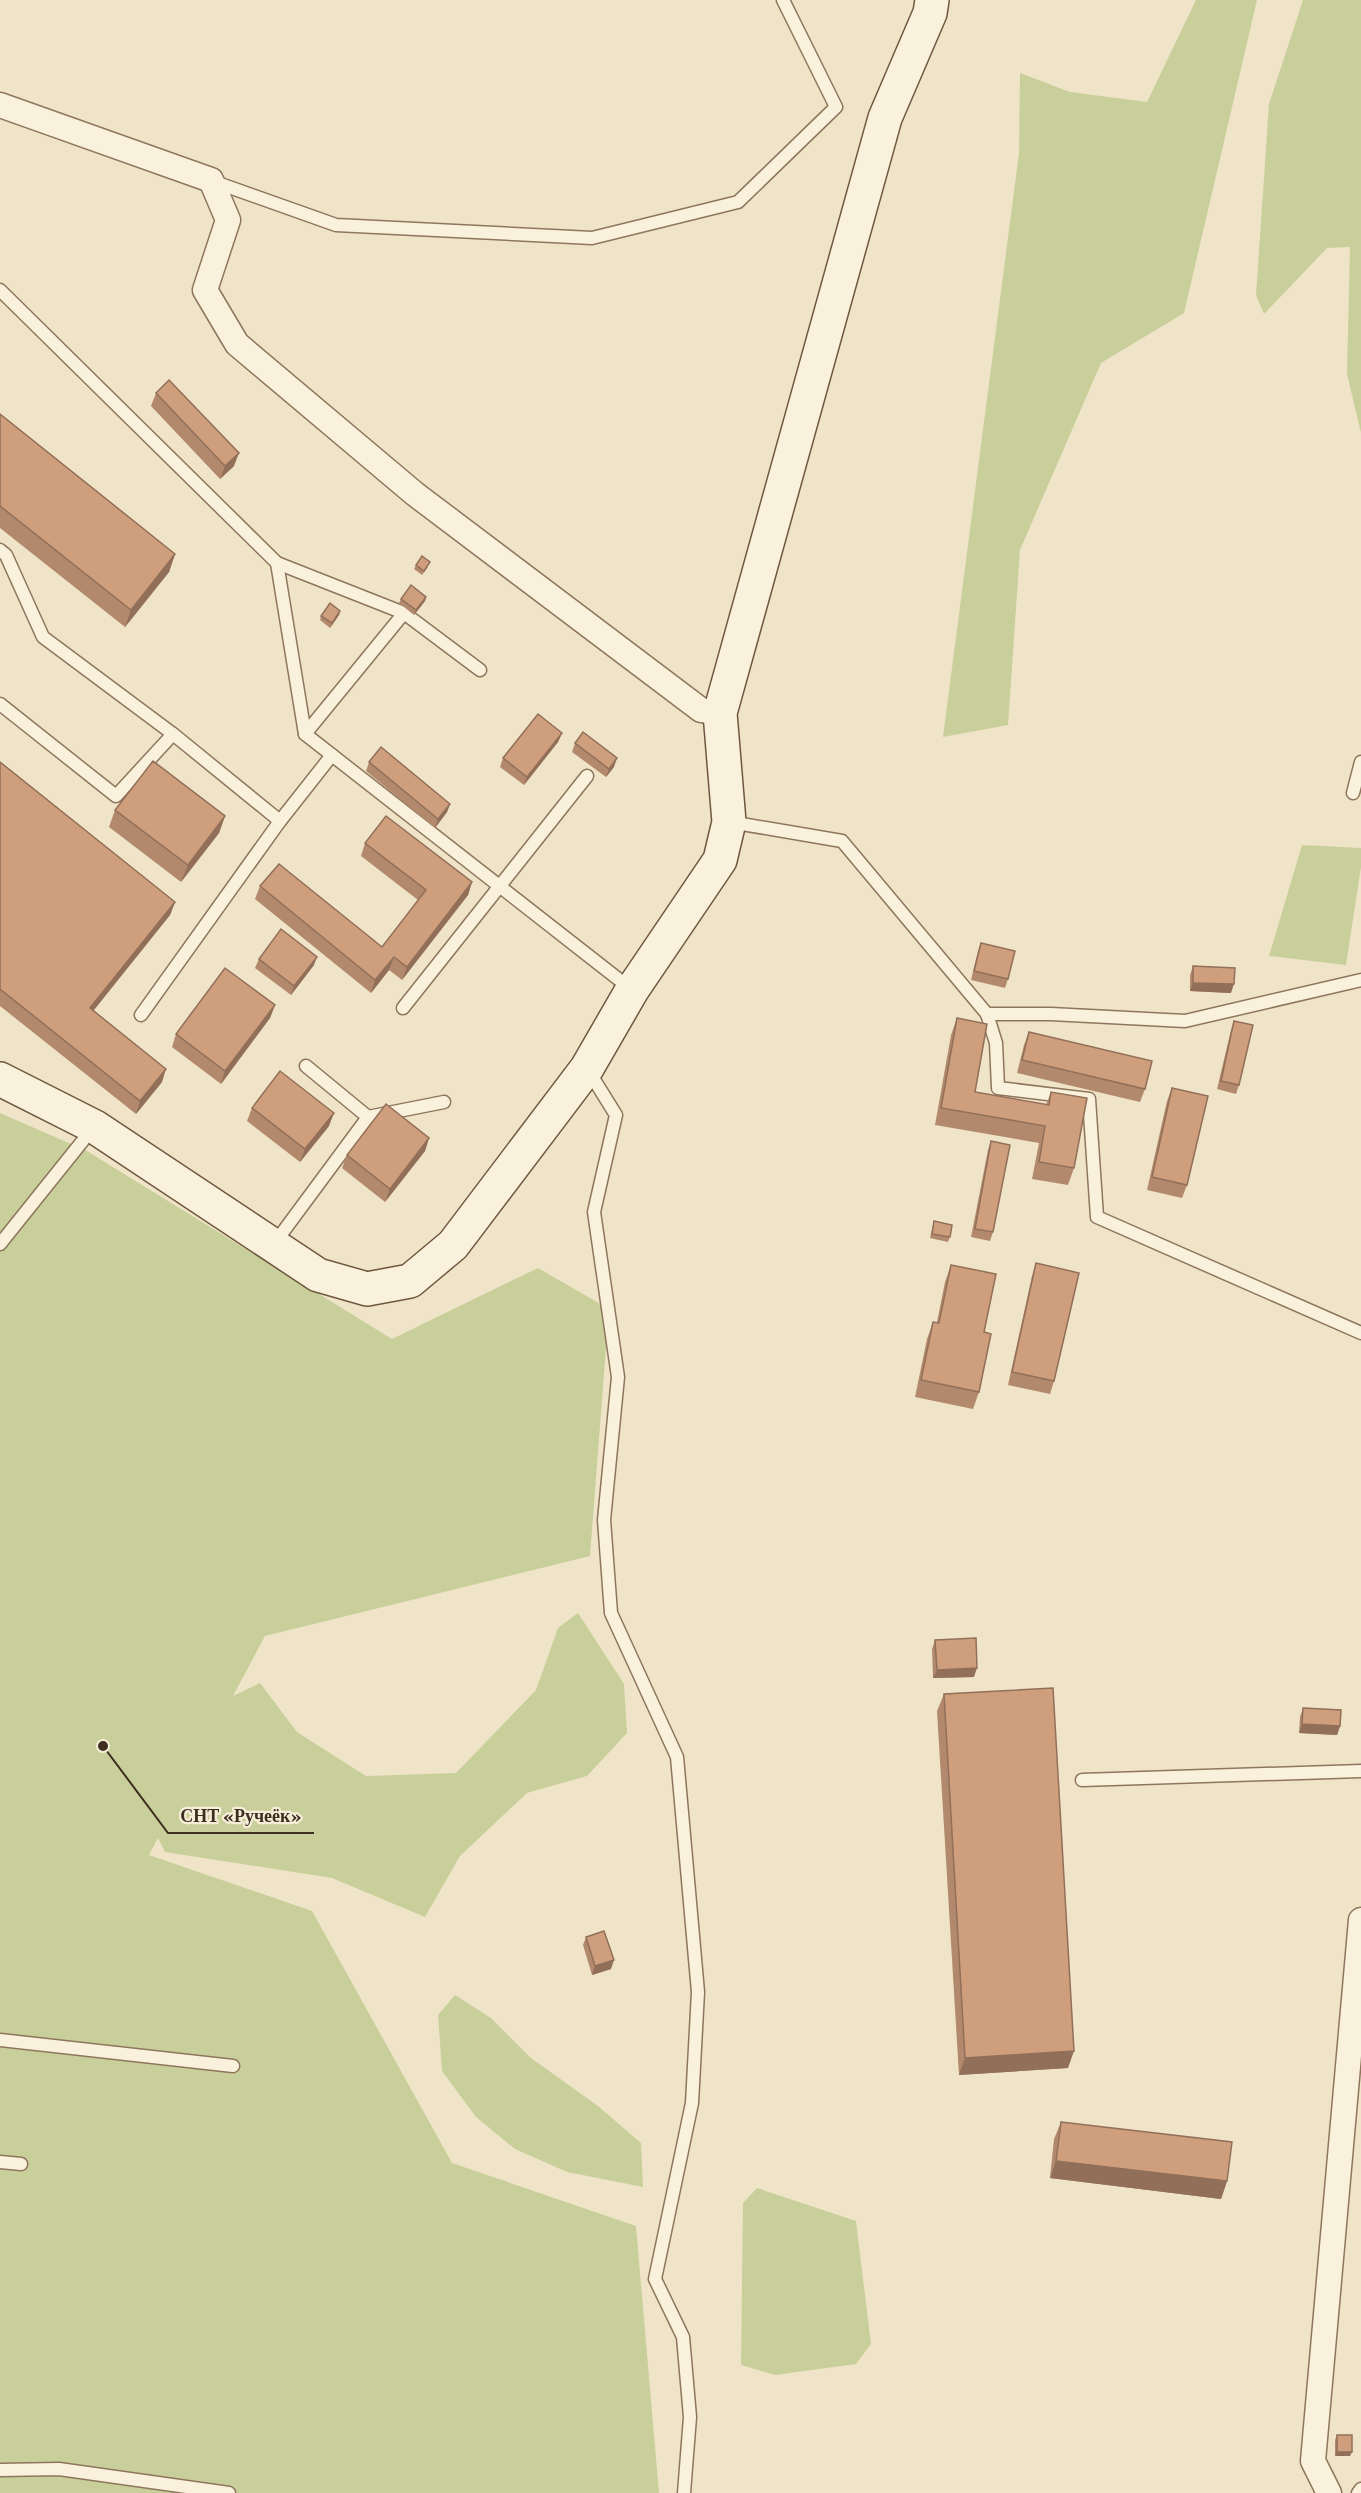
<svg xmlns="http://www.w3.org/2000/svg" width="1361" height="2493" viewBox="0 0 1361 2493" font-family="'Crimson Pro',serif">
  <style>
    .green { fill: #c9cf9b }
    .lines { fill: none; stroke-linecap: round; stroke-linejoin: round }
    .lane-casing { stroke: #8d765c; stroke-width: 15 }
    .street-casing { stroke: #8d765c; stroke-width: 27 }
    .secondary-casing { stroke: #6f573f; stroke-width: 36 }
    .lane { stroke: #faf1dc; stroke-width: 12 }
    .street { stroke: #faf1dc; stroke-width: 24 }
    .secondary { stroke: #faf1dc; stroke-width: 33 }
    .wall { fill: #b2896c }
    .shaded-wall { fill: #916f58 }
    .building { fill: #cf9f7d; stroke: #916f58; stroke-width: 1.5 }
    .leader { fill: none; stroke: #3d2e20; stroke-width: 2 }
    .callout-dot { fill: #3d2e20; stroke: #f7eed8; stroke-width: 2 }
    .callout-label { font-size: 18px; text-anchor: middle; font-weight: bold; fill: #3d2e20; stroke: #f7eed8; stroke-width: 4.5; stroke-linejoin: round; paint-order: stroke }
  </style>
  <rect width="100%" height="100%" fill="#f0e4c8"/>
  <g class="green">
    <polygon points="1196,0 1257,0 1184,313 1101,363 1020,550 1008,725 943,737 1019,153 1020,73 1070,92 1147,102"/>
    <polygon points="1303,0 1361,0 1361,433 1347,374 1350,247 1327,248 1264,314 1256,295 1269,104"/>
    <polygon points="1302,845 1361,848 1361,867 1346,965 1269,956"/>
    <polygon points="0,1113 87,1151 392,1339 538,1268 609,1309 590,1556 265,1636 233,1696 260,1683 297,1732 366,1776 456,1773 536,1690 558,1628 578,1613 624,1684 627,1733 587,1776 527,1793 460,1856 425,1917 332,1878 165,1852 158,1838 149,1855 312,1911 452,2163 636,2226 659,2493 0,2493"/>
    <polygon points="455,1995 491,2018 531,2058 598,2106 641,2143 643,2187 567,2172 515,2149 476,2117 442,2071 438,2015"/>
    <polygon points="757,2188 856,2221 871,2344 856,2364 775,2375 741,2365 743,2203"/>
  </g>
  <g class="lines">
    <defs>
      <g id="lane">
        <polyline points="212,181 336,225 592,238 738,202 836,107 783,0"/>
        <polyline points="0,290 277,563 305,734 631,989"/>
        <polyline points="0,550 6,555 43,637 173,734"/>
        <polyline points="277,563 404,613 480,670"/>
        <polyline points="0,704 116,796 173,734 280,821 332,755"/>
        <polyline points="305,734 404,613"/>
        <polyline points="1353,793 1361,762"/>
        <polyline points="730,822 842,841 987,1014 996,1043 998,1088 1089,1099 1097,1217 1361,1333"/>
        <polyline points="403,1008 587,776"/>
        <polyline points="987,1014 1051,1014 1185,1021 1361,980"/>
        <polyline points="141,1015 280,821"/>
        <polyline points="306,1066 368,1117"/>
        <polyline points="588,1070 616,1115 594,1212 618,1377 604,1520 611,1613 677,1757 698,1992 692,2103 655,2279 683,2337 690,2417 684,2493"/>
        <polyline points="0,1244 93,1128"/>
        <polyline points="274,1244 368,1117 444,1102"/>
        <polyline points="1082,1780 1361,1771"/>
        <polyline points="0,2040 233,2066"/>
        <polyline points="0,2162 21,2164"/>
        <polyline points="0,2470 59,2469 229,2493"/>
        <polyline points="1358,2493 1361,2489"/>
      </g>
      <g id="street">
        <polyline points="0,105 211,180 228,220 205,290 237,344 415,494 701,710 720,713"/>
        <polyline points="1329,2493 1313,2461 1361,1920"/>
      </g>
      <polyline id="secondary" points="0,1079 95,1127 318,1275 367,1289 410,1281 453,1245 587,1068 632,990 720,860 729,822 720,713 885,118 930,13 932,0"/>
    </defs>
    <use href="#lane" class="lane-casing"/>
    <use href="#street" class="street-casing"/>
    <use href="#secondary" class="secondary-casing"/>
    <use href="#lane" class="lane"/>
    <use href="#street" class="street"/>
    <use href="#secondary" class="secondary"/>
  </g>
  <g class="wall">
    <polygon points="156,393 234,466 220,479 151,406"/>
    <polygon points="0,414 175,554 169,572 125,627 0,528"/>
    <polygon points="416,565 428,567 422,575 414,569"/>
    <polygon points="426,597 425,601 414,615 399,603 401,599"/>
    <polygon points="340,611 339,615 330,628 320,620 321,616"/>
    <polygon points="562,733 558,742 524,785 500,767 503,758"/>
    <polygon points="575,743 614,767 606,777 572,752"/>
    <polygon points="0,762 175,902 170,915 94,1010 162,1082 136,1114 0,1006"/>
    <polygon points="369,762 450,804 447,812 435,828 366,771"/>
    <polygon points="115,810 225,816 219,833 181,882 109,827"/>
    <polygon points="365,843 472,882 468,895 402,980 389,970 371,993 255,899 260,886 382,947 418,900 361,856"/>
    <polygon points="981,943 1008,979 1005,988 971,980 978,951"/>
    <polygon points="259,959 314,965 291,995 255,968"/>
    <polygon points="1193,966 1231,993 1190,991 1190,975"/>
    <polygon points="275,1005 270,1018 221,1084 172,1047 176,1034"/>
    <polygon points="957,1018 975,1092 1046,1105 1051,1092 1074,1168 1068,1185 1032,1179 1039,1143 935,1125 951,1035"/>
    <polygon points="1234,1021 1239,1085 1236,1094 1217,1089 1231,1030"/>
    <polygon points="1029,1032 1145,1089 1140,1102 1017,1073 1024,1045"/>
    <polygon points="1172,1088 1187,1185 1182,1198 1147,1190 1167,1101"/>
    <polygon points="252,1108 329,1126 300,1162 247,1121"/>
    <polygon points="429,1138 425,1151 385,1202 342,1168 347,1155"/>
    <polygon points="991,1141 993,1232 990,1241 971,1237 988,1150"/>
    <polygon points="934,1221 950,1237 948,1242 930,1238"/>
    <polygon points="1036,1263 1054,1381 1050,1394 1008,1385 1032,1276"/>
    <polygon points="951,1265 984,1332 979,1392 973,1409 915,1397 927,1339 933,1322 937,1322 945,1282"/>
    <polygon points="935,1640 974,1677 933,1678 932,1649"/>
    <polygon points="944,1694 1068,2068 959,2075 937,1711"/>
    <polygon points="1303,1708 1340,1726 1337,1735 1299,1733 1300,1717"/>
    <polygon points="586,1937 611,1969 592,1975 583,1945"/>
    <polygon points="1061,2122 1227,2181 1221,2199 1050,2178 1054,2139"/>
    <polygon points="1337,2435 1350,2456 1335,2456 1335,2440"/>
  </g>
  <g class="shaded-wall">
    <polygon points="239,453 234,466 220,479 225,466"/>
    <polygon points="175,554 169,572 125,627 131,610"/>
    <polygon points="426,597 425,601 414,615 416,610"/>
    <polygon points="340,611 339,615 330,628 332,623"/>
    <polygon points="562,733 558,742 524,785 527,777"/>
    <polygon points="617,758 614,767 606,777 609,769"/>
    <polygon points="450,804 447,812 435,828 438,819"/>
    <polygon points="225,816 219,833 181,882 188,865"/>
    <polygon points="472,882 468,895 402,980 407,967"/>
    <polygon points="175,902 170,915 85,1021 90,1008"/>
    <polygon points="317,957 314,965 291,995 294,986"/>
    <polygon points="394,957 389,970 371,993 375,980"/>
    <polygon points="1193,983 1234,984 1231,993 1190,991"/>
    <polygon points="275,1005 270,1018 221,1084 225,1071"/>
    <polygon points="166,1069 162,1082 136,1114 140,1101"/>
    <polygon points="334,1113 329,1126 300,1162 305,1149"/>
    <polygon points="429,1138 425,1151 385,1202 390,1189"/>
    <polygon points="977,1668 974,1677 933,1678 937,1670"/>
    <polygon points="1302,1724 1340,1726 1337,1735 1299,1733"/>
    <polygon points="614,1960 611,1969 592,1975 595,1966"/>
    <polygon points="1074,2051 1068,2068 959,2075 965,2058"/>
    <polygon points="1056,2161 1227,2181 1221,2199 1050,2178"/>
    <polygon points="1337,2452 1352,2452 1350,2456 1335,2456"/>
  </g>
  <g class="building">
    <polygon points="169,380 239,453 225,466 156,393"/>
    <polygon points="0,414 175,554 131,610 0,506"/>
    <polygon points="422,556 430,562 424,571 416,565"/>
    <polygon points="411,585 426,597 416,610 401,599"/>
    <polygon points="330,603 340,611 332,623 321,616"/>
    <polygon points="538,714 562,733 527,777 503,758"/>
    <polygon points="583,732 617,758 609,769 575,743"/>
    <polygon points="381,747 450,804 438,819 369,762"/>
    <polygon points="153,761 225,816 188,865 115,810"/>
    <polygon points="0,762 175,902 90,1008 166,1069 140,1101 0,989"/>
    <polygon points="386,816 472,882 407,967 394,957 375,980 260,886 279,864 382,947 426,890 365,843"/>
    <polygon points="281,929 317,957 294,986 259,959"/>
    <polygon points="981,943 1015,951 1008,979 974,971"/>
    <polygon points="1193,966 1235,968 1234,984 1193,983"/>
    <polygon points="225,968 275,1005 225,1071 176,1034"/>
    <polygon points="957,1018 987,1024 975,1092 1049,1105 1051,1092 1087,1098 1074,1168 1039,1162 1045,1126 941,1108"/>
    <polygon points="1234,1021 1253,1025 1239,1085 1221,1081"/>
    <polygon points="1029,1032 1152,1061 1145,1089 1022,1060"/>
    <polygon points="280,1071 334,1113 305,1149 252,1108"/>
    <polygon points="1172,1088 1208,1096 1187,1185 1152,1177"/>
    <polygon points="386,1104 429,1138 390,1189 347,1155"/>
    <polygon points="991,1141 1010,1145 993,1232 975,1229"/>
    <polygon points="934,1221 952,1225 950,1237 932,1234"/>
    <polygon points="1036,1263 1079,1273 1054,1381 1012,1372"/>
    <polygon points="951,1265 996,1274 984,1332 991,1334 979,1392 921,1380 933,1322 939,1323"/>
    <polygon points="976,1638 977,1668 937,1670 935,1640"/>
    <polygon points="1053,1688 1074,2051 965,2058 944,1694"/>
    <polygon points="1303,1708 1341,1710 1340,1726 1302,1724"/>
    <polygon points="604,1931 614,1960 595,1966 586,1937"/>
    <polygon points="1061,2122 1232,2142 1227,2181 1056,2161"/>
    <rect x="1337" y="2435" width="15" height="17"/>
  </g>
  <path class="leader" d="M103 1746L168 1833H314"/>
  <circle class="callout-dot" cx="103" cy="1746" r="6"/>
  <g class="callout-label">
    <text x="241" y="1822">СНТ «Ручеёк»</text>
  </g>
</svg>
